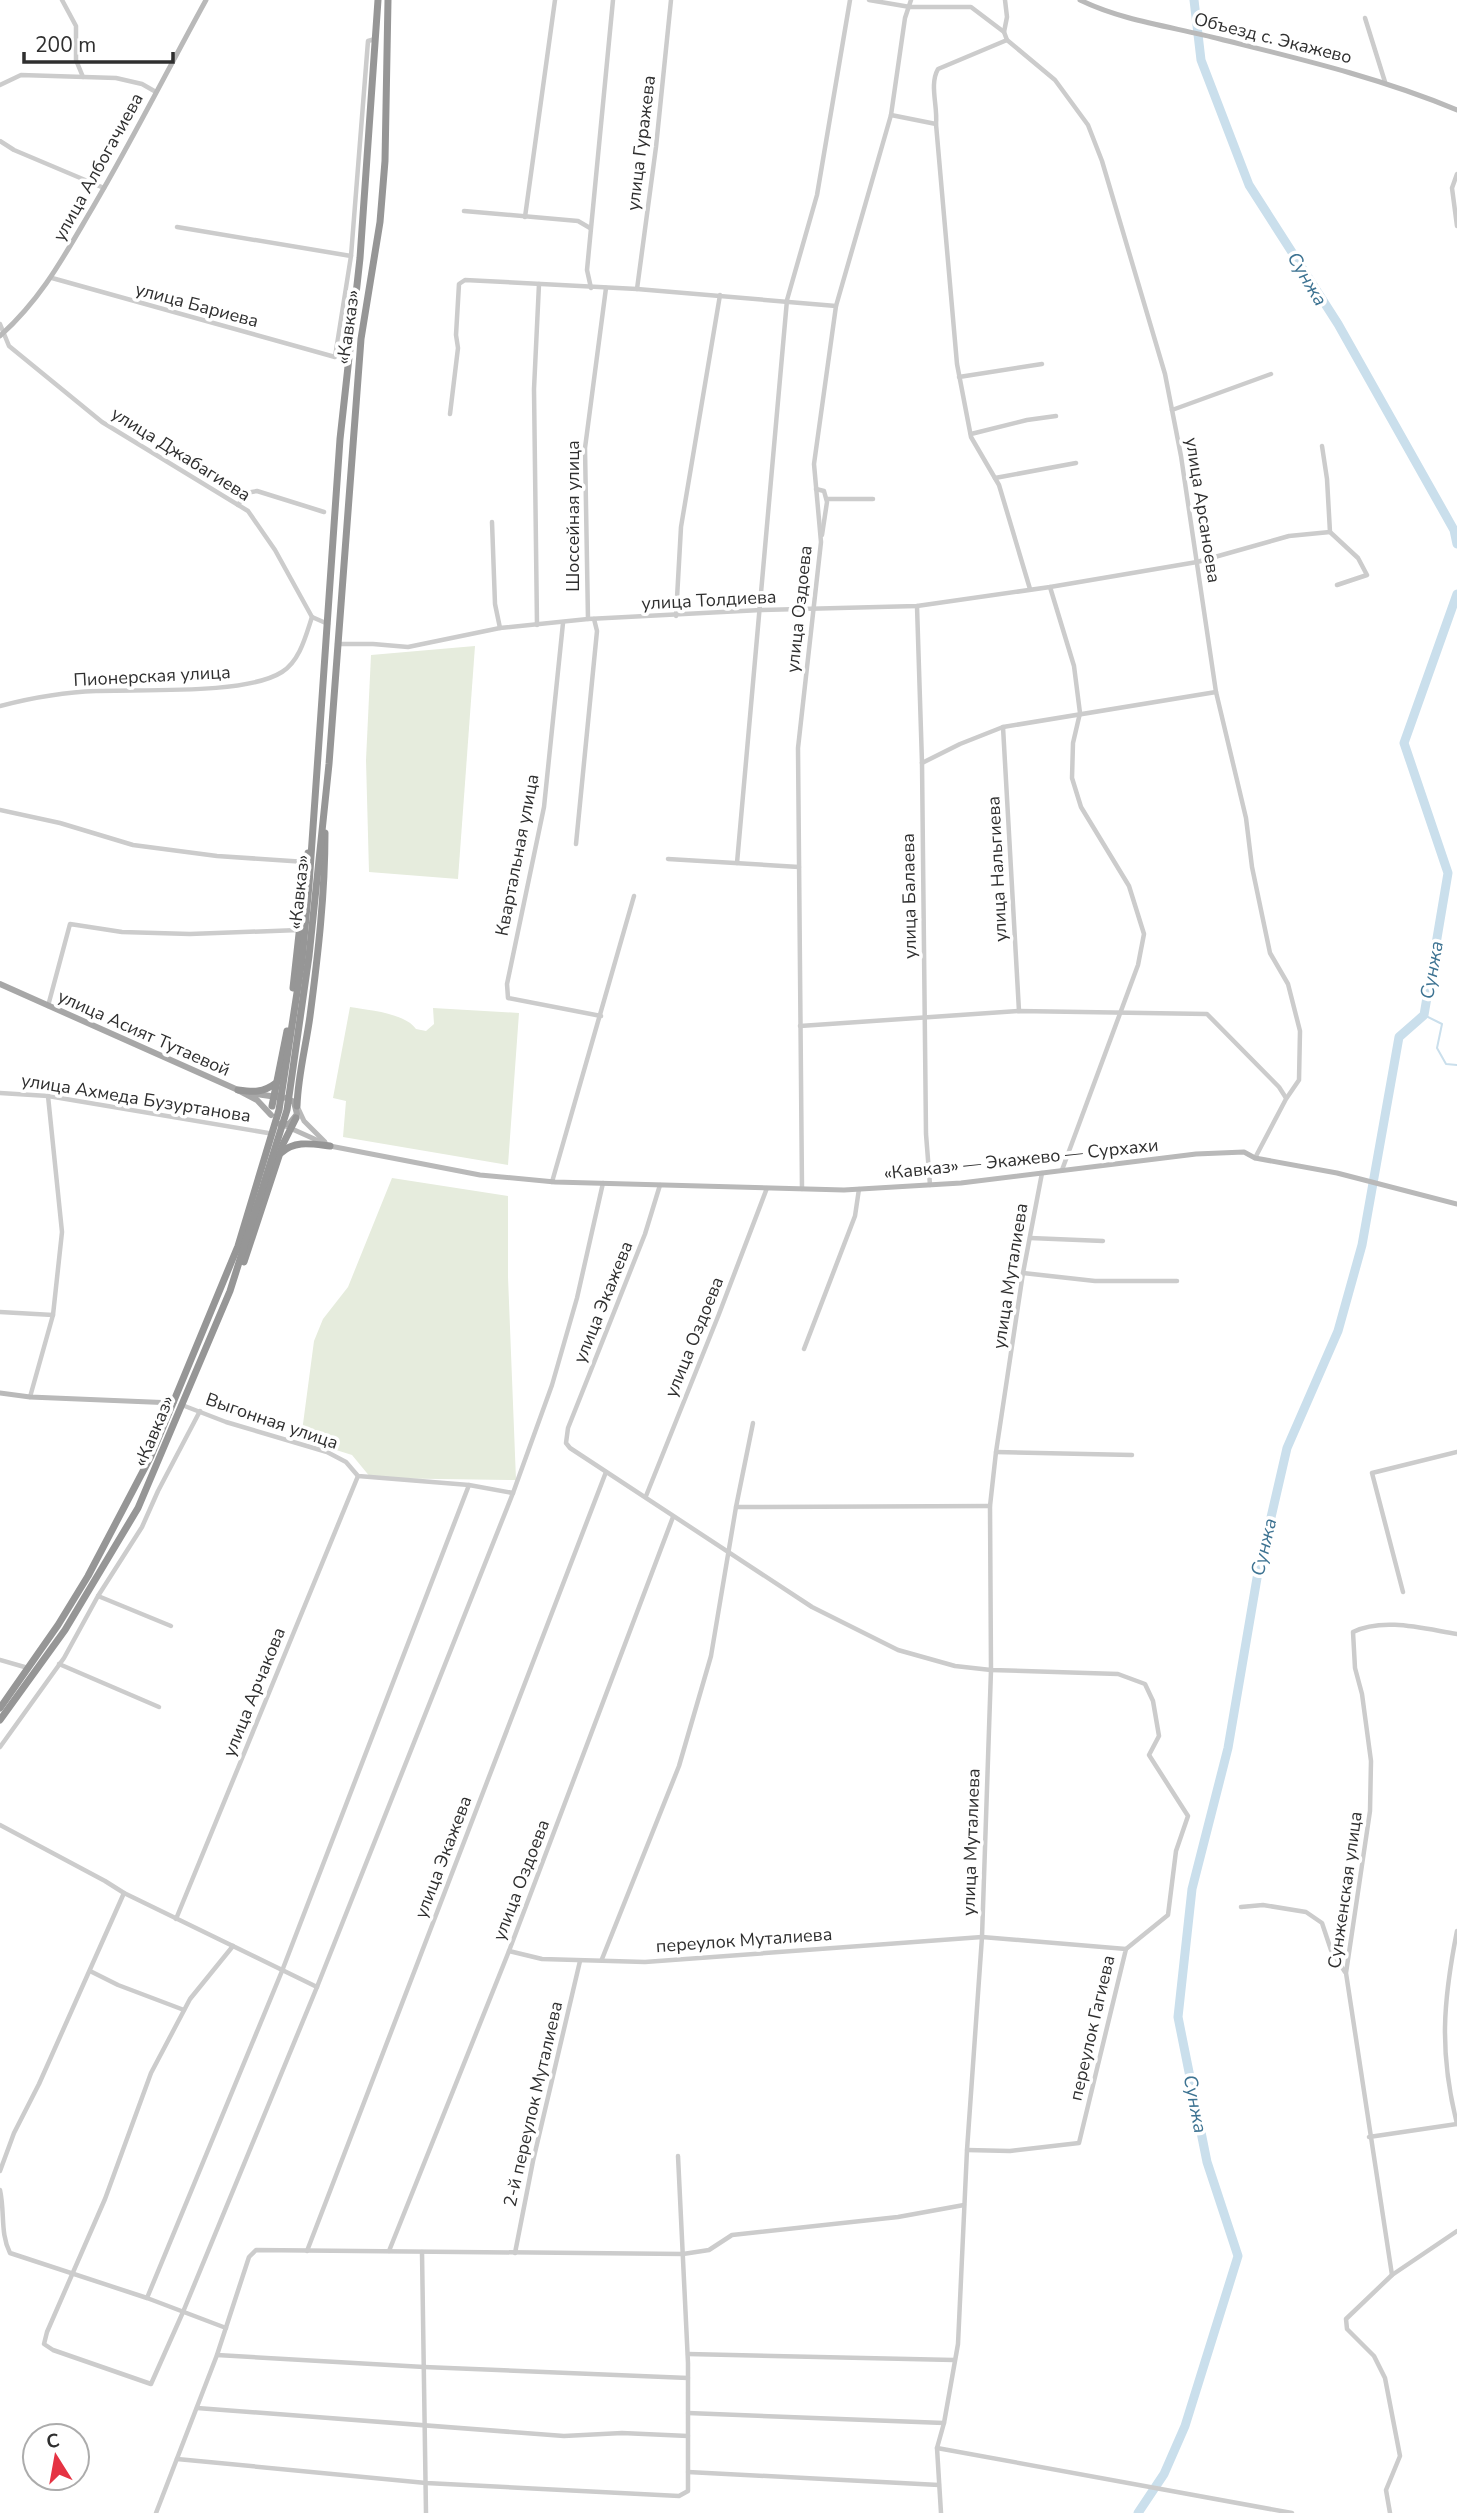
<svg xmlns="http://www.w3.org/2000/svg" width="1457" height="2513" viewBox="0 0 1457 2513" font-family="'Nunito Sans',sans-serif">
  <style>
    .green { fill: #e6ecdd }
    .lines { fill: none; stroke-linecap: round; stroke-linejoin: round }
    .stream { stroke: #cadfec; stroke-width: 2 }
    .river { stroke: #cadfec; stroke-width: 9 }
    .street { stroke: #ccc; stroke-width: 4.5 }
    .secondary { stroke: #b9b9b9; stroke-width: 5 }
    .primary { stroke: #a7a7a7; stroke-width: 6 }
    .highway { stroke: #969696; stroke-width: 7 }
    .labels { text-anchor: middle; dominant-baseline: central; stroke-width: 7; stroke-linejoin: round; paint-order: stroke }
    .street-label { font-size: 18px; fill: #2f2f2f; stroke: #fff }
    .water-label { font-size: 19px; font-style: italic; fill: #3d7392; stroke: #fff }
  </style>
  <rect width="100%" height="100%" fill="#fff"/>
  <g class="green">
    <polygon points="475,646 458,879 369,872 366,760 371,655"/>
    <path d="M350 1007C368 1010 405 1013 416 1029L426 1031 434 1024 433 1008 519 1013 508 1165 343 1137 346 1101 333 1098Z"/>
    <polygon points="392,1178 508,1196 508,1277 516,1480 371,1478 352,1455 301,1439 314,1341 323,1319 348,1287"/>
  </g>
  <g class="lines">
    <polyline class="stream" points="1424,1015 1442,1024 1437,1048 1446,1064 1457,1065"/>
    <g class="river">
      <polyline points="1194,0 1201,60 1249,185 1338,324 1454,530 1457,544"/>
      <polyline points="1138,2513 1164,2474 1185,2426 1238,2256 1207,2162 1178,2017 1192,1889 1228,1748 1257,1578 1287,1448 1338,1331 1362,1245 1399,1037 1424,1015 1448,873 1404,743 1457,594"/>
    </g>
    <g class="street">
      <polyline points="62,0 76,26 76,60 83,77"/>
      <polyline points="869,0 910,7 971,7 1004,32 1007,40 1055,80 1088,125 1102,161 1165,374 1181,456 1216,692 1246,818 1252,867 1270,953 1288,984 1300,1031 1299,1080 1286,1099 1255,1158"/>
      <polyline points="1365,18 1385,82"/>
      <polyline points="1004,32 1007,17 1005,0"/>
      <polyline points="0,85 21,75 116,78 142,84 156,92"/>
      <polyline points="891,115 936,124 957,364 971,437 999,485 1030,589"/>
      <path d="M936 124C938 106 929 85 938 69L1007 40"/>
      <polyline points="0,141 14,150 104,188"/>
      <polyline points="1457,174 1452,188 1457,226"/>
      <polyline points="464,211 578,221 590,228"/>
      <polyline points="525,217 555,0"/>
      <polyline points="177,227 351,256"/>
      <polyline points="52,278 335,357 351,256 368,41 375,39"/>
      <polyline points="591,288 587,270 613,0"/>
      <polyline points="637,289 656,147 671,0"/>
      <polyline points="0,324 9,346 102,422 248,511 275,550 312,617 328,624"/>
      <polyline points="959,377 1042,364"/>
      <polyline points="1172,410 1271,374"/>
      <polyline points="450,414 458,348 456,335 459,284 465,280 637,289 836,306"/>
      <polyline points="971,434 1027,420 1056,416"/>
      <polyline points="1322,446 1327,479 1330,532 1358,558 1367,575 1337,585"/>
      <polyline points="995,478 1076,463"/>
      <polyline points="816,489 824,491 827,502 822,535"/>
      <polyline points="827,499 873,499"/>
      <polyline points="238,505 246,493 257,491 324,512"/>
      <polyline points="492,522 495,604 500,628"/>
      <polyline points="1050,587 1074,666 1080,713 1073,743 1072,778 1081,807 1129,886 1144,934 1138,965 1062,1170"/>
      <polyline points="917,606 922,763 926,1134 930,1185"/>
      <polyline points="676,616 681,527 720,295"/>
      <polyline points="588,619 585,448 606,288"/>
      <polyline points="563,623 544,807 507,984 508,998 601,1016"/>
      <polyline points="537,625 534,389 539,284"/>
      <polyline points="337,644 373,644 408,647 500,628 588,619 761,610 917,606 1050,587 1197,562 1289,536 1330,532"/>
      <path d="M0 706C31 698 63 692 96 691 141 689 246 695 282 672 300 661 306 635 312 617"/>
      <polyline points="1003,727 1019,1011"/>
      <polyline points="922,763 960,744 1003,727 1216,692"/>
      <polyline points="0,810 60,823 133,845 217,856 306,862"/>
      <polyline points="576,844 597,631 594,619"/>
      <polyline points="668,859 799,867"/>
      <polyline points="737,863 787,300 817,195 850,0"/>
      <polyline points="48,1006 70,924 122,932 190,934 299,930"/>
      <polyline points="800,1026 1019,1011 1207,1014 1279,1087 1286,1098"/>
      <polyline points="0,1093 48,1096 268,1133"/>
      <polyline points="552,1182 634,896"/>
      <polyline points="660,1185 645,1234 568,1428 566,1443 570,1448 812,1607 898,1650 955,1666 991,1670 1118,1674 1145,1684 1153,1701 1159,1736 1149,1755 1188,1816 1176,1851 1168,1915 1126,1949"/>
      <polyline points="802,1189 798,748 821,542 814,464 836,306 891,115 905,18 911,0"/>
      <polyline points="1030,1238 1103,1241"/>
      <polyline points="1023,1273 1095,1281 1177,1281"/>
      <polyline points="0,1312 53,1315"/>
      <polyline points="804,1349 855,1216 859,1189"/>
      <polyline points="30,1397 53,1315 62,1232 48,1096"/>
      <polyline points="182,1405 226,1422 327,1452 346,1462 358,1476 469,1485 513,1493"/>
      <polyline points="996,1452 1132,1455"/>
      <polyline points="646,1496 719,1314 767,1188"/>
      <polyline points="736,1507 753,1423"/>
      <polyline points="1403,1592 1372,1473 1457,1452"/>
      <polyline points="98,1596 171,1626"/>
      <polyline points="0,1660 28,1668"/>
      <polyline points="59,1664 159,1707"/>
      <polyline points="0,1747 64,1658 98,1596 142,1527 158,1491 200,1411"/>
      <polyline points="0,1825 105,1881 124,1893 317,1987"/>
      <polyline points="1241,1907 1263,1905 1306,1912 1322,1923 1331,1950 1345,1972"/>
      <polyline points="176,1919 358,1476"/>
      <polyline points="233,1946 190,1999 151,2073 105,2199 47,2332 44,2344 53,2350 151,2384 183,2312 317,1987 513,1493 552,1385 577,1298 603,1183"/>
      <polyline points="509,1951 542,1959 645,1962 982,1937 1126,1949 1079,2143 1010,2151 967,2150"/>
      <polyline points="602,1959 679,1766 711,1656 736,1507 990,1506"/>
      <polyline points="90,1971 118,1985 184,2010"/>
      <path d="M1457 2124C1439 2052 1443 2002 1457 1931"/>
      <polyline points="1369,2137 1457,2124"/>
      <polyline points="0,2171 14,2133 39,2084 124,1893"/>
      <path d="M0 2190C5 2213 0 2233 10 2253L147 2298 226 2328"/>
      <polyline points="307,2251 606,1472"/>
      <polyline points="389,2251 509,1951 673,1517"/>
      <polyline points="422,2252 426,2513"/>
      <polyline points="515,2253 533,2161 580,1961"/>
      <path d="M1392 2275 1346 1973 1370 1811 1371 1761 1362 1694 1355 1668 1353 1632C1383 1617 1425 1629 1457 1634"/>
      <polyline points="147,2298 282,1971 469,1485"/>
      <polyline points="688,2354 954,2360"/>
      <polyline points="217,2355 424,2367 688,2378"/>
      <polyline points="197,2408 564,2436 622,2433 688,2436"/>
      <polyline points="688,2413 944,2423"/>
      <polyline points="937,2448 1292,2513"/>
      <polyline points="177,2459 426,2483 679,2496 688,2491 688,2363 678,2156"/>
      <polyline points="688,2472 939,2485"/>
      <polyline points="156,2513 217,2355 249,2257 256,2250 683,2254 709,2250 732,2235 898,2217 964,2205"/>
      <polyline points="941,2513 937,2448 944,2423 958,2344 967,2150 982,1937 991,1670 990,1506 996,1452 1023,1273 1042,1173"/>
      <polyline points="1390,2513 1386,2490 1400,2456 1385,2378 1374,2356 1347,2329 1346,2319 1392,2275 1457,2231"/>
    </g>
    <g class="secondary">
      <path d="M1080 0C1123 21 1174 27 1220 39 1300 59 1381 78 1457 110"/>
      <path d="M0 336C43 297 64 256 93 207 133 139 168 69 206 0"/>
      <polyline points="297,1106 304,1121 325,1142"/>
      <polyline points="281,1124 330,1146 480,1175 555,1182 844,1190 961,1183 1196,1154 1244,1152 1255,1158 1337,1173 1457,1204"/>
      <polyline points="0,1393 30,1397 174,1403"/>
    </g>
    <g class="primary">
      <polyline points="0,984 238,1090 257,1100 271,1115"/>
      <polyline points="250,1093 277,1097"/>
      <polyline points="280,1124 289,1124 297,1114 294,1102 286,1098"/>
    </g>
    <g class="highway">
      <polyline points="293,988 308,853"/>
      <path d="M238 1090C253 1092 263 1093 276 1083"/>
      <polyline points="272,1106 287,1031"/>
      <path d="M297 1106C298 1075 306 1046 310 1016 318 955 325 894 325 833"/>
      <path d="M281 1153C295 1140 312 1144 330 1146"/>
      <polyline points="244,1262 283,1144 296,1118"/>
      <polyline points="0,1708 58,1625 88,1576 151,1456 238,1246 279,1110 302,960 309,885 340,439 360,258 378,0"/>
      <polyline points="0,1720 65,1630 138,1508 230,1291 287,1110 309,956 329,764 361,339 380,222 385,161 388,0"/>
    </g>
  </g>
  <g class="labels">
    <g class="street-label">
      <text transform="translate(1273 38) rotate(14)">Объезд с. Экажево</text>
      <text transform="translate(641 143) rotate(-83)">улица Гуражева</text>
      <text transform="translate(98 167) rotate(-61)">улица Албогачиева</text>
      <text transform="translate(197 305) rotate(15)">улица Бариева</text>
      <text transform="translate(348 327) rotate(-82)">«Кавказ»</text>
      <text transform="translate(181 454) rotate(32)">улица Джабагиева</text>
      <text transform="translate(1203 510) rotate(81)">улица Арсаноева</text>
      <text transform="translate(573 516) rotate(-90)">Шоссейная улица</text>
      <text transform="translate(709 600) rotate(-3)">улица Толдиева</text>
      <text transform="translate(799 609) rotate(-84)">улица Оздоева</text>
      <text transform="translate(152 676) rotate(-3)">Пионерская улица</text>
      <text transform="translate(517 855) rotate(-79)">Квартальная улица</text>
      <text transform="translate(997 869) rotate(-93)">улица Нальгиева</text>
      <text transform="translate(299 892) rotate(-84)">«Кавказ»</text>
      <text transform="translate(909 896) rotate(-91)">улица Балаева</text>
      <text transform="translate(144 1033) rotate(24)">улица Асият Тутаевой</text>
      <text transform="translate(136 1098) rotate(9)">улица Ахмеда Бузуртанова</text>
      <text transform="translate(1021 1159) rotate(-6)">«Кавказ» — Экажево — Сурхахи</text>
      <text transform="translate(1010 1276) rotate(-81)">улица Муталиева</text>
      <text transform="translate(603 1302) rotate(-68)">улица Экажева</text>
      <text transform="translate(694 1337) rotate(-68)">улица Оздоева</text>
      <text transform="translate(272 1421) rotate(19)">Выгонная улица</text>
      <text transform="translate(154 1431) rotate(-67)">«Кавказ»</text>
      <text transform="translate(254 1692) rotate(-68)">улица Арчакова</text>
      <text transform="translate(971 1842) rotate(-88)">улица Муталиева</text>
      <text transform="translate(443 1857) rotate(-69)">улица Экажева</text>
      <text transform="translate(521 1880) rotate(-69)">улица Оздоева</text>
      <text transform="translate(1345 1890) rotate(-82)">Сунженская улица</text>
      <text transform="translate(744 1940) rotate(-4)">переулок Муталиева</text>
      <text transform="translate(1092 2028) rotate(-77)">переулок Гагиева</text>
      <text transform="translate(533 2104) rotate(-77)">2-й переулок Муталиева</text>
    </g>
    <g class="water-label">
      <text transform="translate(1307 279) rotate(59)">Сунжа</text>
      <text transform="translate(1432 970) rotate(-80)">Сунжа</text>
      <text transform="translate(1264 1547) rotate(-77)">Сунжа</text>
      <text transform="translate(1195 2104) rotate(79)">Сунжа</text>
    </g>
  </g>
  <g transform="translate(56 2457) rotate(349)"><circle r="33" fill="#ffffff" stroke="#acacac" stroke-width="2"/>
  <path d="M0-5L12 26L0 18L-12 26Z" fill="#e53343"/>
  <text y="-10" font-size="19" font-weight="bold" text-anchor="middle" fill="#2f2f2f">С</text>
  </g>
  <path d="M24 52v10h149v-10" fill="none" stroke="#2f2f2f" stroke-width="3.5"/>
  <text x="35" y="52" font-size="21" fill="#2f2f2f" stroke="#ffffff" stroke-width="5" paint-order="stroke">200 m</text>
</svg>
